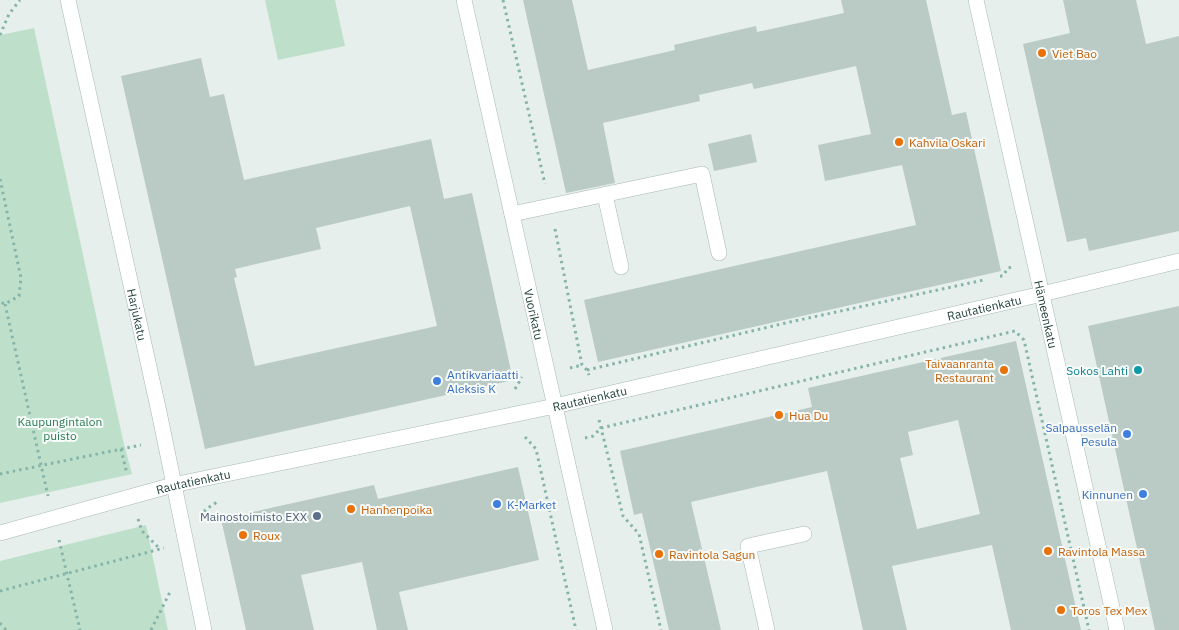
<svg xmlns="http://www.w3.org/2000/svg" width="1179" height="630" viewBox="0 0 1179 630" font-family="'IBM Plex Sans',sans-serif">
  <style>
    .green { fill: #bee0cb }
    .building { fill: #bacac5; fill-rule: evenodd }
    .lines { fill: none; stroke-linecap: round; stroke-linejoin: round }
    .service-casing { stroke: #a8b8b4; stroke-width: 16 }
    .pedestrian-casing { stroke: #a8b8b4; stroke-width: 16 }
    .minor-casing { stroke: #a8b8b4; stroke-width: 16 }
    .path { stroke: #85b4aa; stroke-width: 3; stroke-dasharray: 2.5 4; stroke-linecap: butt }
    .service { stroke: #fff; stroke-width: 15 }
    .pedestrian { stroke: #fff; stroke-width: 15 }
    .minor { stroke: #fff; stroke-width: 15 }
    .food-dot { fill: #e8710a; stroke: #f7fbf9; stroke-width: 2 }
    .culture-dot { fill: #0f9aa8; stroke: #f7fbf9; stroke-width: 2 }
    .shop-dot { fill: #3f7fe0; stroke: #f7fbf9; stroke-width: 2 }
    .service-dot { fill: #5c6f8a; stroke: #f7fbf9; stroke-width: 2 }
    .labels { text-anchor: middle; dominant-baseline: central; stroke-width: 4; stroke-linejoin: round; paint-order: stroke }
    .food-label { font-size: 12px; fill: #c56008; stroke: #f7fbf9; text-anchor: start }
    .street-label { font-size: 12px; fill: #23423d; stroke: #f7fbf9 }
    .culture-label { font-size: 12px; fill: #0d838f; stroke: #f7fbf9; text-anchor: end }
    .shop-label { font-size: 12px; fill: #366cbe; stroke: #f7fbf9; text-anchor: start }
    .park-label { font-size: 12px; fill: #2b7b53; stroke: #f7fbf9 }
    .service-label { font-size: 12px; fill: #4e5e75; stroke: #f7fbf9; text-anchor: end }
  </style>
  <rect width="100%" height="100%" fill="#e6efec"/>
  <g class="green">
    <polygon points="265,0 335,0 345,46 278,60"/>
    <polygon points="34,28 123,440 132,474 0,503 0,35"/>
    <polygon points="146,525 168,630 0,630 0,561"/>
  </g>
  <g class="building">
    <polygon points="523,0 572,0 588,70 675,50 674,45 730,32 756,26 757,32 844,13 841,0 926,0 952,115 966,112 1001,271 598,362 584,300 916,225 902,165 825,181 818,145 871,134 856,66 754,89 752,83 699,95 700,101 603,123 615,183 566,193"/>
    <polygon points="1063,0 1136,0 1146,44 1179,36 1179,231 1089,251 1086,238 1067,242 1023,44 1070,33"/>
    <path d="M201 58 210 97 224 94 244 180 431 139 444 199 472 193 513 380 205 449 121 76ZM410 206 437 326 255 366 234 278 237 277 235 269 321 249 316 228Z"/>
    <polygon points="751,134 757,162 714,171 708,144"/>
    <polygon points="1179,306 1179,630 1155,630 1088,326"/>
    <path d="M1016 341 1081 630H1011L992 545 892 566 907 630H863L827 471 691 502 721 630H669L642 513 634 515 620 451 812 407 808 388ZM958 420 980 514 917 529 900 458 913 455 908 432Z"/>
    <polygon points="518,467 539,560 399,592 408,630 377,630 362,562 301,575 314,630 246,630 221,519 374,485 378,499"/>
  </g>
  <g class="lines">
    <defs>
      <g id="service">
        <polyline points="605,195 621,267"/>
        <polyline points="512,214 702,174 719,253"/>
        <polyline points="767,630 748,546 804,534"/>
      </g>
      <polyline id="pedestrian" points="1042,294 1179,261"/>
      <g id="minor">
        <path id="s1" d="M68 0 159 412 204 630"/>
        <path id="s2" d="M464 0 605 630"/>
        <path id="s3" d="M976 0 1117 630"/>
        <path id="s4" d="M0 533 173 485 555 406 1042 294"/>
      </g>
    </defs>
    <use href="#service" class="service-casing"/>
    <use href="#pedestrian" class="pedestrian-casing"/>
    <use href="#minor" class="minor-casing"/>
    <g class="path">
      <polyline points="503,0 545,184"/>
      <polyline points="0,35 9,14 20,0"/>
      <polyline points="0,179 21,278 19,296 5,304 0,302"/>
      <polyline points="555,229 582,365 587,370 589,375"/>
      <polyline points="1000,276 1003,276 1008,268 1012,267"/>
      <polyline points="5,304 48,496"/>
      <polyline points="570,368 582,365"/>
      <polyline points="587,370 790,322 984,280"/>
      <polyline points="515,389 522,377"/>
      <polyline points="599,420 623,516 639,534 661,630"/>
      <polyline points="525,437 536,449 576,630"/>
      <polyline points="585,438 593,436 601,428 1015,331 1024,340 1089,630"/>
      <polyline points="121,449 127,474"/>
      <polyline points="0,474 141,445"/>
      <polyline points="205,512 205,510 217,502"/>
      <polyline points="138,519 142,531 160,549"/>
      <polyline points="59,540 80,630"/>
      <polyline points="0,591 164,548"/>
      <polyline points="0,623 6,630"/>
      <polyline points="151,630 170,592"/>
    </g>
    <use href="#service" class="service"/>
    <use href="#pedestrian" class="pedestrian"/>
    <use href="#minor" class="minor"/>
  </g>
  <g class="food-dot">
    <circle cx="1042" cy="53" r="5"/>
    <circle cx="899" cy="142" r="5"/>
    <circle cx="1004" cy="370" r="5"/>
    <circle cx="779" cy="415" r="5"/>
    <circle cx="351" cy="509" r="5"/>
    <circle cx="243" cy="535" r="5"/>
    <circle cx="1048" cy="551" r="5"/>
    <circle cx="659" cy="554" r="5"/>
    <circle cx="1061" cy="610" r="5"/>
  </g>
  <circle class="culture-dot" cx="1138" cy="370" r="5"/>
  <g class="shop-dot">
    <circle cx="437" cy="381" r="5"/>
    <circle cx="1127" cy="434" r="5"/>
    <circle cx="1143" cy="494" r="5"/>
    <circle cx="497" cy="504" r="5"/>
  </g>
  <circle class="service-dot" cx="317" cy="516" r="5"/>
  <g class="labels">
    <g class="food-label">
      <text x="1052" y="53">Viet Bao</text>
      <text x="909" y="142">Kahvila Oskari</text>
      <text x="994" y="363" text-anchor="end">Taivaanranta<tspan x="994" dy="14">Restaurant</tspan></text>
      <text x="789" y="415">Hua Du</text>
      <text x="361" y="509">Hanhenpoika</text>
      <text x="253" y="535">Roux</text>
      <text x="1058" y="551">Ravintola Massa</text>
      <text x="669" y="554">Ravintola Sagun</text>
      <text x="1071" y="610">Toros Tex Mex</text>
    </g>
    <g class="street-label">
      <text stroke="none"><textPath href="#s4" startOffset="1010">Rautatienkatu</textPath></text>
      <text stroke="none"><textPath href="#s1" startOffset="322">Harjukatu</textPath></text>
      <text stroke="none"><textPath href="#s2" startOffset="322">Vuorikatu</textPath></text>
      <text stroke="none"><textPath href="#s3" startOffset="322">Hämeenkatu</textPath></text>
      <text stroke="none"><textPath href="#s4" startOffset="605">Rautatienkatu</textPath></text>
      <text stroke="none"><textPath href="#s4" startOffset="200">Rautatienkatu</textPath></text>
    </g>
    <g class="culture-label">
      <text x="1128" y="370">Sokos Lahti</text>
    </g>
    <g class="shop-label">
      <text x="447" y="374">Antikvariaatti<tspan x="447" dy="14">Aleksis K</tspan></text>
      <text x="1117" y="427" text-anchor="end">Salpausselän<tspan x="1117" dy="14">Pesula</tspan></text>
      <text x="1133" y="494" text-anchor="end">Kinnunen</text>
      <text x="507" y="504">K-Market</text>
    </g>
    <g class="park-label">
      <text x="60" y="421">Kaupungintalon<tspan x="60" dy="14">puisto</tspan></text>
    </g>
    <g class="service-label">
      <text x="307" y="516">Mainostoimisto EXX</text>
    </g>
  </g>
</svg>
